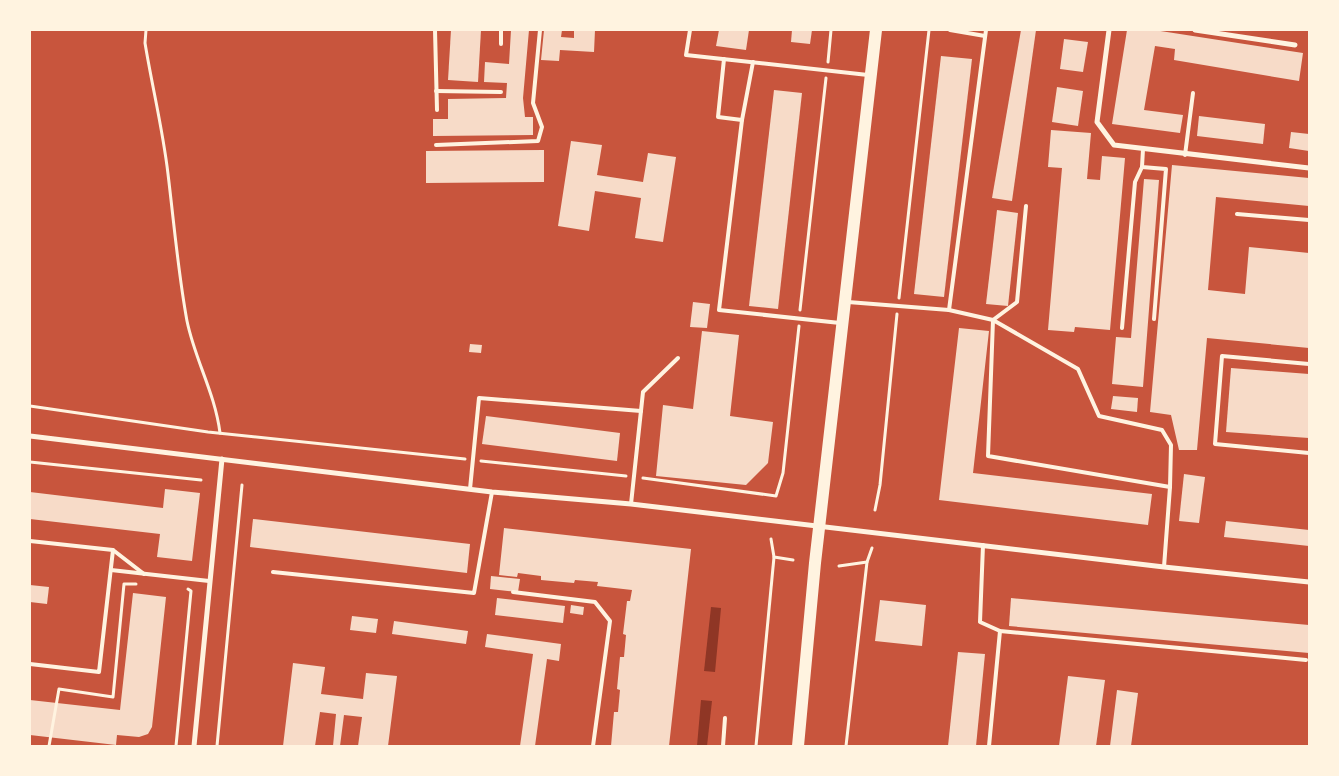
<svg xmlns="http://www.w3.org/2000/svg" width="1339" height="776" viewBox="0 0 1339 776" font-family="'PT Sans Narrow',sans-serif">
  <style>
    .water { fill: #8f3625 }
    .building { fill: #f7dbc8 }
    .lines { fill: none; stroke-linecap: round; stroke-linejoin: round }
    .path { stroke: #fff3e0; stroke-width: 3 }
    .service { stroke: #fff3e0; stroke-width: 4 }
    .minor { stroke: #fff3e0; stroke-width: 5 }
    .primary { stroke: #fff3e0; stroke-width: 12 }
  </style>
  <rect width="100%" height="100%" fill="#c8553d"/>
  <g class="water">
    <polygon points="711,607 721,608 715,672 704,671"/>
    <polygon points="701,700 712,701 707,746 697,746"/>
  </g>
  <g class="building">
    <polygon points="451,30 481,30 478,82 448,80"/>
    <polygon points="511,30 529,30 523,98 525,117 533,117 533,135 433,136 433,119 448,119 448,99 506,98 507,83 484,82 485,62 509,64"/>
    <polygon points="544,30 562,30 561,37 574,38 574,30 595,30 594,52 560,50 559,61 541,60"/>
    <polygon points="719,30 749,30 746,50 716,46"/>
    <polygon points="792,30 812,30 810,44 791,42"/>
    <polygon points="1021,30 1036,30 1012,201 992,198"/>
    <polygon points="1127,30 1154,30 1303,53 1299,81 1174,60 1175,49 1155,46 1144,110 1183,115 1180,133 1112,124"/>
    <polygon points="1064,39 1088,42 1083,72 1060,69"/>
    <polygon points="941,56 972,59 944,297 914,294"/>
    <polygon points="1057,87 1083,91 1078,126 1052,122"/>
    <polygon points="774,90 802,93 778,309 749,306"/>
    <polygon points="1199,116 1265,124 1263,144 1197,136"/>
    <polygon points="1051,130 1091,133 1087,179 1100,180 1102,156 1125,158 1110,330 1075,327 1074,332 1048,330 1062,168 1048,167"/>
    <polygon points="1291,132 1309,134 1309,151 1289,148"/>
    <polygon points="571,141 602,145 597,175 643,182 648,153 676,157 663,242 635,238 641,198 595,191 589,231 558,226"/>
    <polygon points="544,150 544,182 426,183 426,151"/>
    <polygon points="1172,165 1309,178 1309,206 1216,197 1208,290 1245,294 1249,247 1309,253 1309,348 1207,338 1197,450 1179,450 1171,415 1150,412"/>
    <polygon points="1144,179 1159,180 1143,387 1112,384 1116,337 1131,338"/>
    <polygon points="997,210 1018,213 1008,306 986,304"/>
    <polygon points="693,302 710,304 707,328 690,327"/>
    <polygon points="959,328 989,331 973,473 1152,494 1148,525 939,500"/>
    <polygon points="702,331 739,335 730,416 773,422 768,463 746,485 656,476 663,405 693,409"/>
    <polygon points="470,344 482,345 481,353 469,352"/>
    <polygon points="1231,368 1309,374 1309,438 1226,432"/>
    <polygon points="1113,396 1138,398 1137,412 1111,409"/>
    <polygon points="486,416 620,433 617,461 482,444"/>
    <polygon points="1184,474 1205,477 1199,523 1179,521"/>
    <polygon points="165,489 200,493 192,561 157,557 160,534 30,519 30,492 163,508"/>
    <polygon points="253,519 470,544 467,573 250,547"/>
    <polygon points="1226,521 1309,530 1309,546 1224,537"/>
    <polygon points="504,528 691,549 669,746 611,746 614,712 618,712 620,690 617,689 620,657 624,657 626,635 623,634 627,601 630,601 632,590 597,586 598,582 575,580 574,583 541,580 541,576 518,573 517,577 499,575"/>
    <polygon points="491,576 520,579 518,592 490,589"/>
    <polygon points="30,585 49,587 47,604 30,602"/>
    <polygon points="133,593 166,597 152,727 148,734 139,737 117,735 116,745 30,735 30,700 120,710"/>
    <polygon points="497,598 565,606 563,623 495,615"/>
    <polygon points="1011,598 1309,625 1309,653 1009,626"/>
    <polygon points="880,600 926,605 922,646 875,641"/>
    <polygon points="571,605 584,607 583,615 570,613"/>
    <polygon points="352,616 378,619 376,633 350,630"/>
    <polygon points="394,621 468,631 466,644 392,634"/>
    <polygon points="487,634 561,644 559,661 547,659 535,746 520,746 533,654 485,647"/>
    <polygon points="958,652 985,654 976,746 948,746"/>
    <polygon points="293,663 325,667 321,694 363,699 366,673 397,676 388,746 358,746 362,717 344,715 340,746 333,746 336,714 320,712 315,746 283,746"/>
    <polygon points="1068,676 1105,680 1096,746 1059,746"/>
    <polygon points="1117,690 1138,693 1131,746 1110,746"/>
  </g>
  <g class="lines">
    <g class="path">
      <path d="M146 30 145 43C152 86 163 130 168 174 174 223 178 272 187 321 195 360 215 393 220 433"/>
      <polyline points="828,62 831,30"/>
      <polyline points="899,298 929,30"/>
      <polyline points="800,310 826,78"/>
      <polyline points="30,406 208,432 465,459"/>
      <polyline points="481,461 626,476"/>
      <polyline points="30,462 201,480"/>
      <polyline points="643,478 776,496 783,473 799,326"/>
      <polyline points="875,510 880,485 897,314"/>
      <polyline points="771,539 774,557 793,560"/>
      <polyline points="839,566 867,562 872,548"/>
      <polyline points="49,746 59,689 113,697 124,584 136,584"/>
      <polyline points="176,746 191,591 188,589"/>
      <polyline points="217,746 242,485"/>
      <polyline points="756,746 774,557"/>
      <polyline points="846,746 867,562"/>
    </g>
    <g class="service">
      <polyline points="435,30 437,110"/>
      <polyline points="690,30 686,55 868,75"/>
      <polyline points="950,30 985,36"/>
      <polyline points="501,44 501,30"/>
      <polyline points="724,59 718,117 742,120"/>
      <polyline points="753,62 742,120 719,310 840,323"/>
      <polyline points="436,91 501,92"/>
      <polyline points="436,145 538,141 542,127 533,103 540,30"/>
      <polyline points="1143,149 1142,167 1166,169 1154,319"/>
      <polyline points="1185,155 1193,93"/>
      <polyline points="1026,206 1017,302 993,320 988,456 1170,487 1164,567"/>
      <polyline points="1237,214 1309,220"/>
      <polyline points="848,302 949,310 993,320 1078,369 1099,416 1162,430 1171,445 1170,487"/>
      <polyline points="949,310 986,30"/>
      <polyline points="1122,328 1135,182 1142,167"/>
      <polyline points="1309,364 1222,356 1215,444 1309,453"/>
      <polyline points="470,489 479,398 641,411"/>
      <polyline points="631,504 643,392 678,358"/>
      <polyline points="30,541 113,550 144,574"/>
      <polyline points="983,545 980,622 1000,631 1306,660"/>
      <polyline points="111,570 209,581"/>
      <polyline points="273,572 474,593 492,492"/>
      <polyline points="513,592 595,602 610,621 593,746"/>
      <polyline points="30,664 99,672 113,550"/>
      <polyline points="723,746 725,718"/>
      <polyline points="989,746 1000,631"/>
    </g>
    <g class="minor">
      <polyline points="1109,30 1097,122 1114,145 1309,168"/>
      <polyline points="1195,30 1295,45"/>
      <polyline points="30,436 492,492 631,504 1164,567 1309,582"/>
      <polyline points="194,746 222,459"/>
    </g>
    <polyline class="primary" points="798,746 815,563 876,30"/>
  </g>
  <rect width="1339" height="776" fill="none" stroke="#fff3e0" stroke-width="62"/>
</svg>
